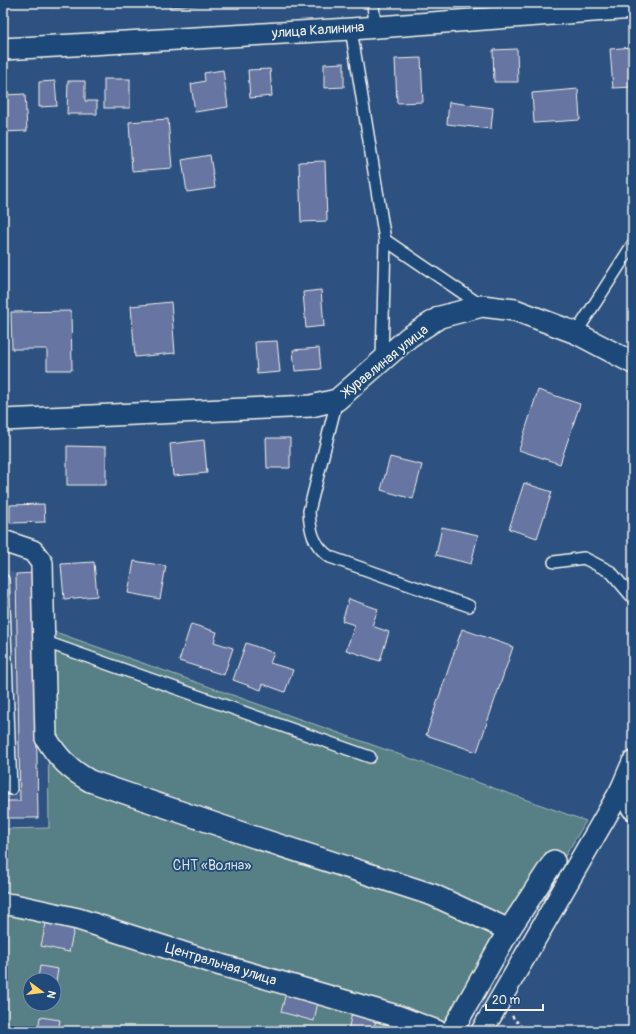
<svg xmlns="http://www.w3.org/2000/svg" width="636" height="1034" viewBox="0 0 636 1034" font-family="Pangolin,sans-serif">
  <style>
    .built { fill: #425f8e }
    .green { fill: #577f86; stroke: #a6b8b7; fill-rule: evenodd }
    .building { fill: #6674a2; stroke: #f4f1e8 }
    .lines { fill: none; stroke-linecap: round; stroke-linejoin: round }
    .lane-casing { stroke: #f4f1e8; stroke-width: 14 }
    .street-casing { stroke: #f4f1e8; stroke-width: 24 }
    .path { stroke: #f4f1e8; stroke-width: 2.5; stroke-dasharray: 3 3; stroke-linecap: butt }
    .lane { stroke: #1f4a7a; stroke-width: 11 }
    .street { stroke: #1f4a7a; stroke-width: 21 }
    .labels { text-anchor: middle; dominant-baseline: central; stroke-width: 3.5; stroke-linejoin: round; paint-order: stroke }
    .street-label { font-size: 14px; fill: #f4f1e8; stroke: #1f4a7a }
    .park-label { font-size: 14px; fill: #dce0d9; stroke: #1f4a7a }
  </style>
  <rect width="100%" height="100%" fill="#2d5282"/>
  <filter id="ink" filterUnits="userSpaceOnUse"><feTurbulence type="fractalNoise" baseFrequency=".025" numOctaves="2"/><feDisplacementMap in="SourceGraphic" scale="8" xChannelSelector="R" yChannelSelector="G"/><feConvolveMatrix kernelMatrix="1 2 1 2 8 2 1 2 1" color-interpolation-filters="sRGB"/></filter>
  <g filter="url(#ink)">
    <polygon class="built" points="3,567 16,574 34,573 38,818 3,818"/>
    <path class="green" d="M47 629 586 821 461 1031H3V829L49 828ZM30 980H54V1004H30Z"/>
    <g class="building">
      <polygon points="51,3 88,3 88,5 51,7"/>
      <polygon points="169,3 197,3 198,5 169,7"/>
      <rect x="284" y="3" width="32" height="1"/>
      <polygon points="633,47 633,87 613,88 610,49"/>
      <polygon points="517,49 518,82 494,82 493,50"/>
      <polygon points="421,58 423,102 397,103 395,59"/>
      <polygon points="344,63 344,87 324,88 324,64"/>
      <polygon points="270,69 272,96 250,98 248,70"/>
      <polygon points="223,70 228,107 195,112 191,84 205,81 204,73"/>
      <rect x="104" y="79" width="26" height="29"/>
      <polygon points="55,81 57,106 39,107 39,82"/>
      <polygon points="68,81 85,81 85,101 97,101 97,114 67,114"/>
      <polygon points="578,89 580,120 534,123 532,93"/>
      <polygon points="25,94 27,131 3,132 3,95"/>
      <polygon points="449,102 493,108 491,129 447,124"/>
      <polygon points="168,119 172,168 132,171 129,122"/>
      <polygon points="210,155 215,188 187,192 182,160"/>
      <polygon points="325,161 327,221 301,222 299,162"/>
      <polygon points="321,290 324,326 306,328 303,292"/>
      <polygon points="171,302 175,353 135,357 131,306"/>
      <polygon points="71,311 72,370 47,370 47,349 12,349 11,312"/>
      <polygon points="277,341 280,372 257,374 255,342"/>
      <polygon points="319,348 321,369 295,371 293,350"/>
      <polygon points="538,390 580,404 560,464 519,450"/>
      <polygon points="266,438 290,438 290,468 267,468"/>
      <polygon points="204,440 207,473 173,476 170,444"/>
      <polygon points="67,446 106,447 106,485 67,485"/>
      <polygon points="390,457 422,465 413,499 381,490"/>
      <polygon points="524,483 552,492 537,538 509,529"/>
      <polygon points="44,504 45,522 10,523 10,505"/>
      <polygon points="442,527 478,535 471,564 436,555"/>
      <polygon points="134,561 166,566 160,599 128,593"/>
      <polygon points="94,562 97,596 64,599 61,564"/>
      <polygon points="34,573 38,818 3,818 3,801 20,801 16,574"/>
      <polygon points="349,599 378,609 372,626 389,632 380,661 346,650 355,625 342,621"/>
      <polygon points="191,624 217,632 214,642 233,648 224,675 179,661"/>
      <polygon points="462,629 513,647 477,752 426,735"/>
      <polygon points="246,643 274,653 270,663 293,670 285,692 263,684 261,690 233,680"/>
      <polygon points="46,923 74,929 69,952 41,946"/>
      <polygon points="40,966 58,969 56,982 38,978"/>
      <polygon points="286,993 318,1002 314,1021 281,1012"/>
      <polygon points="352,1013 376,1020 373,1031 348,1031"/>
      <polygon points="40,1017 60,1020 58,1031 38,1031"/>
      <polygon points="300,1027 316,1031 299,1031"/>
    </g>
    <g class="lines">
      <defs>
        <g id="lane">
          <polyline points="373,3 375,26"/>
          <polyline points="351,29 385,240 382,360"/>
          <polyline points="385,240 482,306"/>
          <polyline points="576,333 633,244"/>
          <path d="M337 400 309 511C310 531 313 545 330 557L469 606"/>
          <polyline points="554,562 584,558 611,572 633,598"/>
          <polyline points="3,580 11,789"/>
          <polyline points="43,641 370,757"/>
        </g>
        <g id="street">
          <polyline points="3,49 351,29 633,8"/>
          <polyline points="3,420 311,406 337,400 409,337 440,317 482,306 515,310 576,333 633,363"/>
          <path d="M3 541 33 551 42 563 46 738C58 758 69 769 90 781L248 835 433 895 509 930"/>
          <polyline points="621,790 633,809"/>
          <polyline points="3,904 14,905 78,919 221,965 397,1016 437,1031"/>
          <polyline points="452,1031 509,930 554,861"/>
          <polyline points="482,1031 621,790 633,762"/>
        </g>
      </defs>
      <use href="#lane" class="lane-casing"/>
      <use href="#street" class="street-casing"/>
      <polyline class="path" points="512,1016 525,1031"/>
      <use href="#lane" class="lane"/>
      <use href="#street" class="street"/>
    </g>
  </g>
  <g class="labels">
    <g class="street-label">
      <text transform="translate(318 30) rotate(-4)">улица Калинина</text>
      <text transform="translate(385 361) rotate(-39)">Журавлиная улица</text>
      <text transform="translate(221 964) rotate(17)">Центральная улица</text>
    </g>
    <g class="park-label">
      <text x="212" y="865">СНТ «Волна»</text>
    </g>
  </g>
  <rect width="636" height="1034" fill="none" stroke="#1f4a7a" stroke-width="16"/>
  <rect x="8" y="8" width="620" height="1018" fill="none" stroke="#f4f1e8" stroke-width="1.5" filter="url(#ink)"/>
  <g transform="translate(42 992) rotate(105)"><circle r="19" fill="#1f4a7a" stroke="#748da6"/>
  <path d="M0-3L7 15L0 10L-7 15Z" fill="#ffd166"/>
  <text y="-6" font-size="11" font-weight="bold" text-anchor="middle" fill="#f4f1e8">N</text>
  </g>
  <path d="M486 1004v6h57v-6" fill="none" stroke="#f4f1e8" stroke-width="2"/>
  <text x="492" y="1004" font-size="12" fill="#f4f1e8" stroke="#1f4a7a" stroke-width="3" paint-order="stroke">20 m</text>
</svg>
